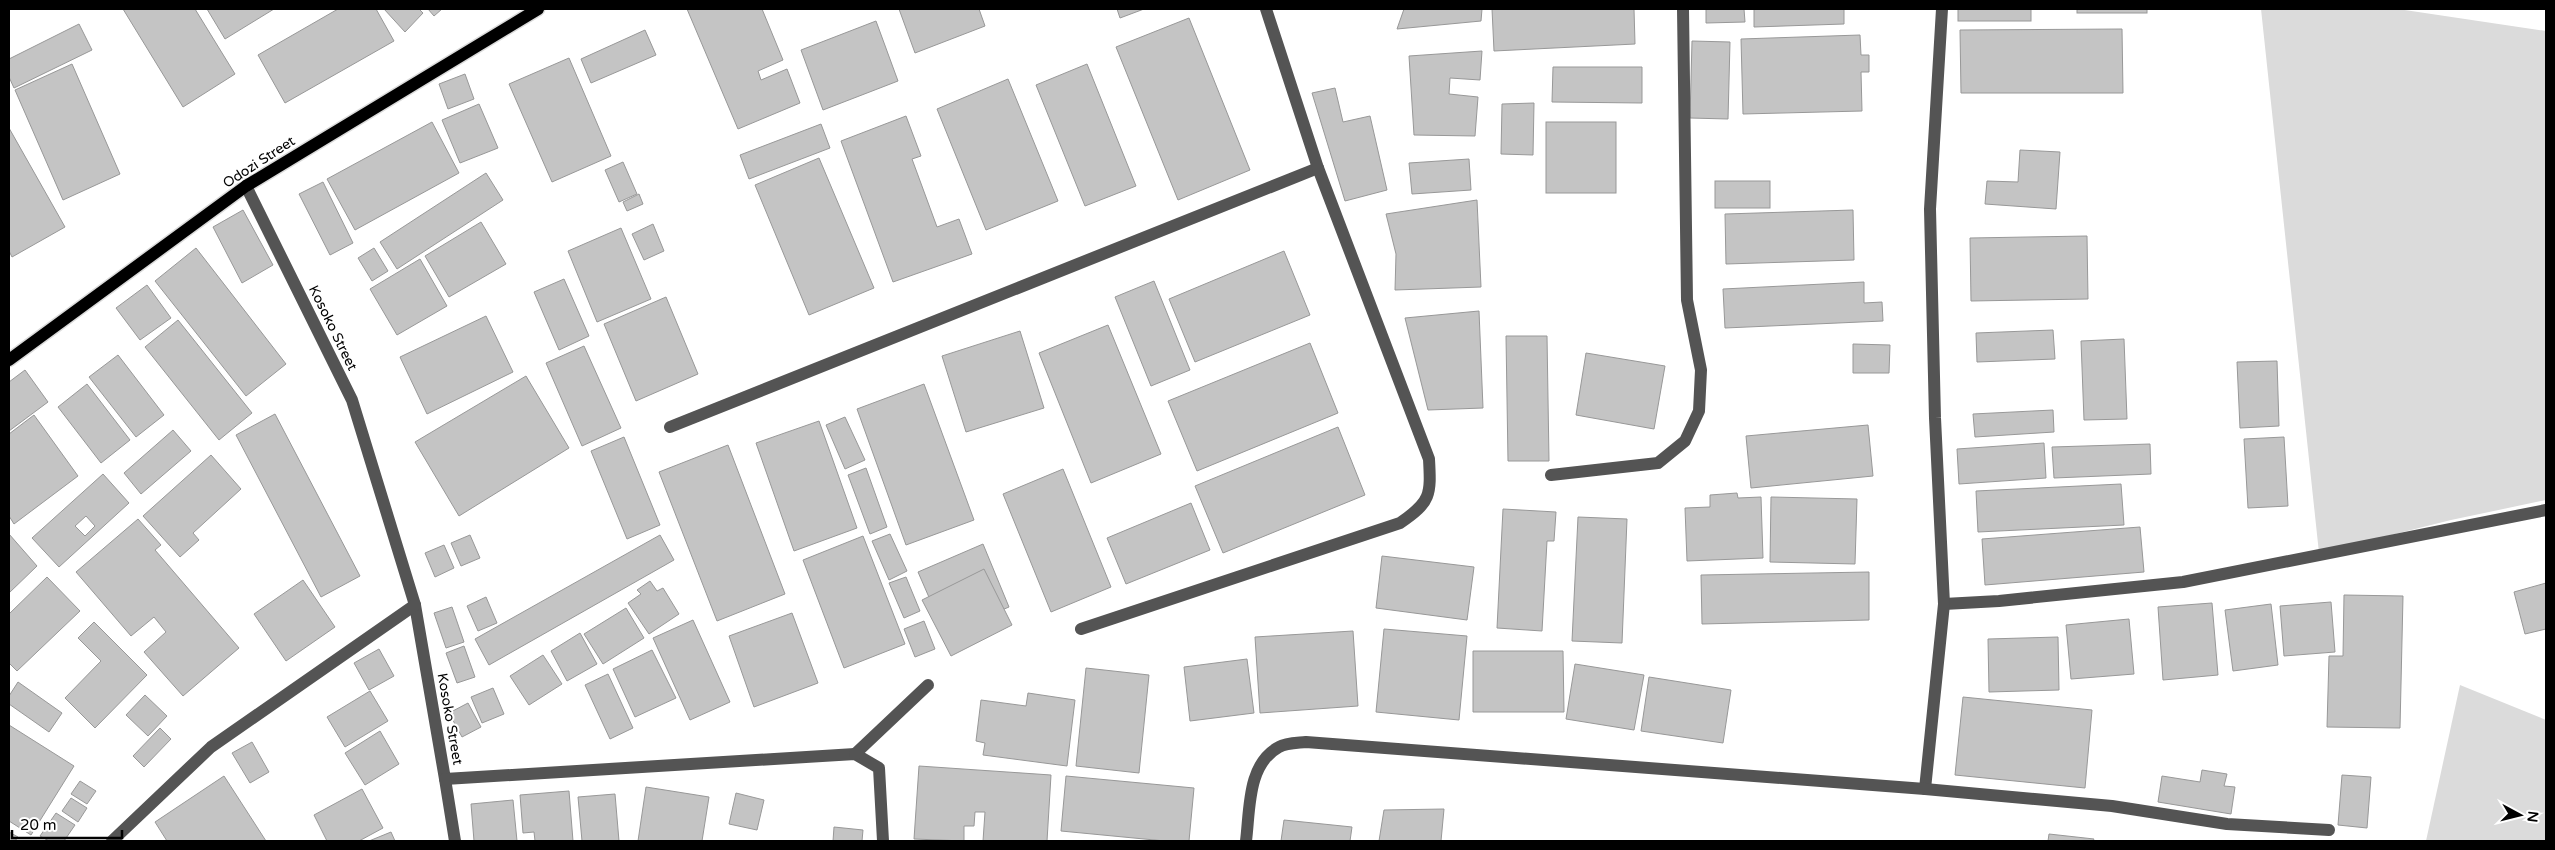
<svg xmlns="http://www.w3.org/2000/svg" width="2555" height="850" viewBox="0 0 2555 850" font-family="'Varela Round',sans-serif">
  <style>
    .green { fill: #dbdbdb }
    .building { fill: #c4c4c4; stroke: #989898; fill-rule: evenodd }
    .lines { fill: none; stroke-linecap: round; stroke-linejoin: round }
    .major-casing { stroke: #dbdbdb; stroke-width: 15 }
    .minor { stroke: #545454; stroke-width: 12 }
    .major { stroke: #000; stroke-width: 12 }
    .labels { text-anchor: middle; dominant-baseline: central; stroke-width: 4; stroke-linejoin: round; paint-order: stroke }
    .street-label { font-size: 14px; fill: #000; stroke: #fff }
  </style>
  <rect width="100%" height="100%" fill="#fff"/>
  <g class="green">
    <polygon points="2261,9 2398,9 2546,31 2546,500 2451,520 2319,553"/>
    <polygon points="2460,685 2546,720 2546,841 2426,841"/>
  </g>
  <g class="building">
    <polygon points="123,9 195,9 235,74 183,107"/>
    <polygon points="207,9 274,9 225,39"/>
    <polygon points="338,9 376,9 394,41 285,103 258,55"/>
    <polygon points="384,9 419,9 423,13 405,32"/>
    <polygon points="428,9 442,9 434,16"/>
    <polygon points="687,9 762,9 783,60 758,71 761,80 787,69 800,103 738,129"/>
    <polygon points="899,9 979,9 985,26 915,53"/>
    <polygon points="1117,9 1144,9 1120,18"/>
    <polygon points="1404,9 1482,9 1481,21 1397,29"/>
    <polygon points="1492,9 1634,9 1635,44 1494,51"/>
    <polygon points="1706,9 1744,9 1745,22 1706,23"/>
    <polygon points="1754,9 1844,9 1844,24 1754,27"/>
    <rect x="1958" y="9" width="73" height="12"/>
    <rect x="2077" y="9" width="70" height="4"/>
    <polygon points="1189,18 1250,170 1178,200 1116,47"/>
    <polygon points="876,21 898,81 823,110 801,50"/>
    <polygon points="79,24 92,50 14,88 9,77 9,59"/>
    <polygon points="2122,29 2123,93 1961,93 1960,30"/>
    <polygon points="645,30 656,55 591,83 581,59"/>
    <polygon points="1860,35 1861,55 1869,55 1869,72 1861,72 1862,111 1743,114 1741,39"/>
    <polygon points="1692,41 1730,42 1728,119 1690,118"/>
    <polygon points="1482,51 1480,80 1450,78 1449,94 1478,97 1475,136 1414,135 1409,56"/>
    <polygon points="569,58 611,156 552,182 509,84"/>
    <polygon points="72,64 120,174 63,200 15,90"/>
    <polygon points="1087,64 1136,186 1085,206 1036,85"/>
    <polygon points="1553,67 1642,67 1642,103 1552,102"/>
    <polygon points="465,74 474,99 448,109 439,84"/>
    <polygon points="1008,79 1058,201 986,230 937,109"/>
    <polygon points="1335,88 1343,122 1370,116 1387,190 1345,201 1312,93"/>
    <polygon points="1534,103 1533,155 1501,154 1502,104"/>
    <polygon points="479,104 498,148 460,163 442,120"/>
    <polygon points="906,116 921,156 912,159 937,227 959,219 972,254 893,282 841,141"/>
    <polygon points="432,122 459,173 355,230 327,179"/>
    <rect x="1546" y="122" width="70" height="71"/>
    <polygon points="821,124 830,148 749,179 740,155"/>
    <polygon points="9,128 65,227 12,257 9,251"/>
    <polygon points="2020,150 2060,152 2056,209 1985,204 1987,181 2018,182"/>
    <polygon points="819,158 874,288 809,315 755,185"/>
    <polygon points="1469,159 1471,190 1412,194 1409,163"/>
    <polygon points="623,162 637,194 619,202 605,170"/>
    <polygon points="486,173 503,200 397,269 380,242"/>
    <rect x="1715" y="181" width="55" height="27"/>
    <polygon points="323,182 353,243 330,255 299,194"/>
    <polygon points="639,194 643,204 627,211 623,202"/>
    <polygon points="1477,200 1481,287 1395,290 1396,254 1386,214"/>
    <polygon points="243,210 273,265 242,283 213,227"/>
    <polygon points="1853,210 1854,260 1726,264 1725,214"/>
    <polygon points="481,222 506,264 449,297 425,256"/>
    <polygon points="653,224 664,251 644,260 632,234"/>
    <polygon points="621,228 651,299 597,322 568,251"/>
    <polygon points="2087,236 2088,299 1971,301 1970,238"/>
    <polygon points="196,248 286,364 246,396 155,281"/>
    <polygon points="374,248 388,271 372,281 358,258"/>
    <polygon points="1284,251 1310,315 1195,362 1169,299"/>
    <polygon points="420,259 447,306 397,335 370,289"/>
    <polygon points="564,279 589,336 559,350 534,292"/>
    <polygon points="1154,281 1190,370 1151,386 1115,297"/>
    <polygon points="1864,282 1864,303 1882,302 1883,321 1725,328 1723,289"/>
    <polygon points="147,285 171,318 140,340 116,308"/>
    <polygon points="666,297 698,374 636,401 604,324"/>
    <polygon points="1479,311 1483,408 1428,410 1405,318"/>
    <polygon points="486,316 513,372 427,414 400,357"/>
    <polygon points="178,320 252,413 219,440 145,347"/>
    <polygon points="1108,325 1161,454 1091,483 1039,353"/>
    <polygon points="2053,330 2055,359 1977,362 1976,333"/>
    <polygon points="1020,331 1044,408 966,432 942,356"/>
    <polygon points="1506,336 1547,336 1549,461 1508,461"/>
    <polygon points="2124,339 2127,419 2084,420 2081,341"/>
    <polygon points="1310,343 1338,413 1197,471 1168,401"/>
    <polygon points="1853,344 1890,345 1889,373 1853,373"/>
    <polygon points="584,346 621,428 582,446 546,363"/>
    <polygon points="1586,353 1665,366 1654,429 1576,415"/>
    <polygon points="118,355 164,415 136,437 89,377"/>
    <polygon points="2277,361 2279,426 2240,428 2237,362"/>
    <polygon points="25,370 48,402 9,431 9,382"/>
    <polygon points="526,376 569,448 459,516 415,442"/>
    <polygon points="87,384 130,440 101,463 58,407"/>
    <polygon points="924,384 974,520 906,545 857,409"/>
    <polygon points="2053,410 2054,432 1975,437 1973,414"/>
    <polygon points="275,414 360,576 321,597 236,435"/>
    <polygon points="34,415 78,476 14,524 9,516 9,434"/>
    <polygon points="845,417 865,460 845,469 826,425"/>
    <polygon points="819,421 857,528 794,551 756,443"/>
    <polygon points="1868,425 1873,476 1751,488 1746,436"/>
    <polygon points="1338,427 1365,495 1223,553 1195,486"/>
    <polygon points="173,430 191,451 141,494 124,473"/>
    <polygon points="624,437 660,525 627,539 591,451"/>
    <polygon points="2284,437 2288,506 2248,508 2244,439"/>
    <polygon points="2044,443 2046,478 1959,484 1957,449"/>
    <polygon points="2150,444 2151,474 2054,478 2052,447"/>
    <polygon points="728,445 785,594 717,621 659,472"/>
    <polygon points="211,455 241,489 193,533 199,540 180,557 143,516"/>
    <polygon points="866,468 887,527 870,534 848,475"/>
    <polygon points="1063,469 1111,587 1051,612 1003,494"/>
    <path d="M103 474 129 503 59 567 32 538ZM86 516 95 526 85 536 75 526Z"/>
    <polygon points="2121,484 2124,525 1978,532 1976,491"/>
    <polygon points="1737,493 1738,498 1761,497 1763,558 1687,561 1685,508 1710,507 1710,495"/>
    <polygon points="1771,497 1857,499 1855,564 1770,562"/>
    <polygon points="1191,503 1210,550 1126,584 1107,538"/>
    <polygon points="1503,509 1556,512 1554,541 1547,541 1542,631 1497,628"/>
    <polygon points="1578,517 1627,519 1622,643 1572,641"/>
    <polygon points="138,519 161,545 155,550 239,648 183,696 144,652 166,632 154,617 131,636 76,572"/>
    <polygon points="2140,527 2144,572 1985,585 1982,539"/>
    <polygon points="9,534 37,566 9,593"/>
    <polygon points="890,534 907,571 889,580 872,541"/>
    <polygon points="470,535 480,558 461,566 451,543"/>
    <polygon points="660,535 674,560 489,665 475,639"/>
    <polygon points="863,536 905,644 844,668 803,560"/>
    <polygon points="983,544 1009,607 945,634 918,572"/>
    <polygon points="444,545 454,568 435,577 425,553"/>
    <polygon points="1382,556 1474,567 1467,620 1376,608"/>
    <polygon points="984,569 1012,625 951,656 922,600"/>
    <polygon points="1869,572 1869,620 1702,624 1701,575"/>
    <polygon points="47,577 80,611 17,671 9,663 9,614"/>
    <polygon points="906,577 920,611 904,618 889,583"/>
    <polygon points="303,580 335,627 286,661 254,614"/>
    <polygon points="650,581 657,591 663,588 679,614 649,634 628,603 641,594 637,590"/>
    <polygon points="2546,583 2546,629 2525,634 2514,592"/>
    <polygon points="2344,595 2403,596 2400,728 2327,727 2329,656 2343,656"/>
    <polygon points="486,597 497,623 478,631 467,606"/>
    <polygon points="2331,602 2335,652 2284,656 2280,606"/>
    <polygon points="2212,603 2218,675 2163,680 2158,607"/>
    <polygon points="2271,604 2278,665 2233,671 2225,610"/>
    <polygon points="452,607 464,642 446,648 434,613"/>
    <polygon points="626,608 644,638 603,664 584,634"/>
    <polygon points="792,613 818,683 754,707 729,636"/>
    <polygon points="2129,619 2134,674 2071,679 2066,625"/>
    <polygon points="693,620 730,702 690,720 653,638"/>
    <polygon points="924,621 935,649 915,657 904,629"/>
    <polygon points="94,622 147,675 95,728 65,698 101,661 78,638"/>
    <polygon points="1384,629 1467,636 1459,720 1376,712"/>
    <polygon points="1353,631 1358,706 1260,713 1255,637"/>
    <polygon points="580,633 597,664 567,681 551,651"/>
    <polygon points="2058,637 2059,690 1989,692 1988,639"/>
    <polygon points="464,646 475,677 457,683 446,653"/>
    <polygon points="379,649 394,676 369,690 354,663"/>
    <polygon points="652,650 676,698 635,717 613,669"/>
    <polygon points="1473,651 1563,651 1564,712 1473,712"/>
    <polygon points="543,655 562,684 529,705 510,676"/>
    <polygon points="1247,659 1254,713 1190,721 1184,667"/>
    <polygon points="1575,664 1644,675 1634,730 1566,719"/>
    <polygon points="1086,668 1149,675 1139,773 1076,766"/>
    <polygon points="608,674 633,728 610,739 585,685"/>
    <polygon points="1649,677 1731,690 1723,743 1641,731"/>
    <polygon points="18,682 62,713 49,732 9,704 9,696"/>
    <polygon points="493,688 504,714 482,723 471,697"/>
    <polygon points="370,691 388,721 345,747 327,717"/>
    <polygon points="1028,693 1075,700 1067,766 983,755 985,743 976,741 981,700 1026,706"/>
    <polygon points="145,695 167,716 148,736 126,715"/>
    <polygon points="1963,697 2092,710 2085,788 1955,775"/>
    <polygon points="468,703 481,727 462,737 449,713"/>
    <polygon points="9,725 74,766 31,835 9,821"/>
    <polygon points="160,728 171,739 144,767 133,756"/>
    <polygon points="380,731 399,764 365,785 345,753"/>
    <polygon points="252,742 269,772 250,783 232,753"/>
    <polygon points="919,766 1051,775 1047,841 983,841 985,812 975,812 974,826 964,826 964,841 914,839"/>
    <polygon points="2202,770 2227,774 2224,786 2235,787 2231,814 2158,802 2162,776 2200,782"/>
    <polygon points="2342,775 2371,777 2367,828 2338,825"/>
    <polygon points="224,776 266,841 167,841 155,822"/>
    <polygon points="1066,776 1194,788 1189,841 1165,841 1061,831"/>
    <polygon points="80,781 96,791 87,804 71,794"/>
    <polygon points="646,787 709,797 702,841 638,841"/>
    <polygon points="362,789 383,828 359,841 327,841 314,815"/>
    <polygon points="569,791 573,841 535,841 534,832 523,833 520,795"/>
    <polygon points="736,793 764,800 757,830 729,824"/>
    <polygon points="615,794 619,841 582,841 578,797"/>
    <polygon points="71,798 87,808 78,822 62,811"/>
    <polygon points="513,800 517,841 474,841 471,804"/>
    <polygon points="1444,809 1441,841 1379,841 1384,810"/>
    <polygon points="56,813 75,825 64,841 49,841 40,836"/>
    <polygon points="1284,820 1352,827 1350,841 1281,841"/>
    <polygon points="834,827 863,830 862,841 833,841"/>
    <polygon points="9,832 18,837 15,841 9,841"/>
    <polygon points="391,832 395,841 369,841"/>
    <polygon points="2049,834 2094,839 2093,841 2048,841"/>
  </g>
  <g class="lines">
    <defs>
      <polyline id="major" points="9,360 246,186 538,9"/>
    </defs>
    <use href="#major" class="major-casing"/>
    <g class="minor">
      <polyline points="246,186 352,400 415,605 445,779 855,754 879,768 883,841"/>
      <polyline points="670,427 1318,168"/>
      <polyline points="1551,475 1658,463 1685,441 1699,411 1701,370 1687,300 1683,9"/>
      <polyline points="1944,604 1999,601 2183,582 2546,510"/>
      <path d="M1081 629 1400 523C1431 502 1431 495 1429 459L1318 168 1266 9"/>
      <polyline points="855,754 928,685"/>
      <polyline points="445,779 455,841"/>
      <polyline points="1925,789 1944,604 1935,418 1930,209 1942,9"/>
      <polyline points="112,841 211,747 415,605"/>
      <path d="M1246 841C1250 810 1247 764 1279 747 1286 743 1298 743 1306 742L1925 789 2112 806 2227 824 2329 830"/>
    </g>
    <use href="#major" class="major"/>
  </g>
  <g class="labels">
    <g class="street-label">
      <text transform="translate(259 162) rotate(-33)">Odozi Street</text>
      <text transform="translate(333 328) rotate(64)">Kosoko Street</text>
      <text transform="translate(450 719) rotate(80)">Kosoko Street</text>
    </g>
  </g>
  <rect width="2555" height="850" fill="none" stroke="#000000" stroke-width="20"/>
  <g transform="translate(2520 815) rotate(97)" stroke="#ffffff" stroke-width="4" paint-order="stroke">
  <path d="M0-4L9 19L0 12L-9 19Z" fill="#000000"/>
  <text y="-8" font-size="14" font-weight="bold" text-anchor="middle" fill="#000000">N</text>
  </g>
  <path d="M12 830v8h110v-8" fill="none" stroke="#000000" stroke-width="2.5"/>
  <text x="20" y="830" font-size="15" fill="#000000" stroke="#ffffff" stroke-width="4" paint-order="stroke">20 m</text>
</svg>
